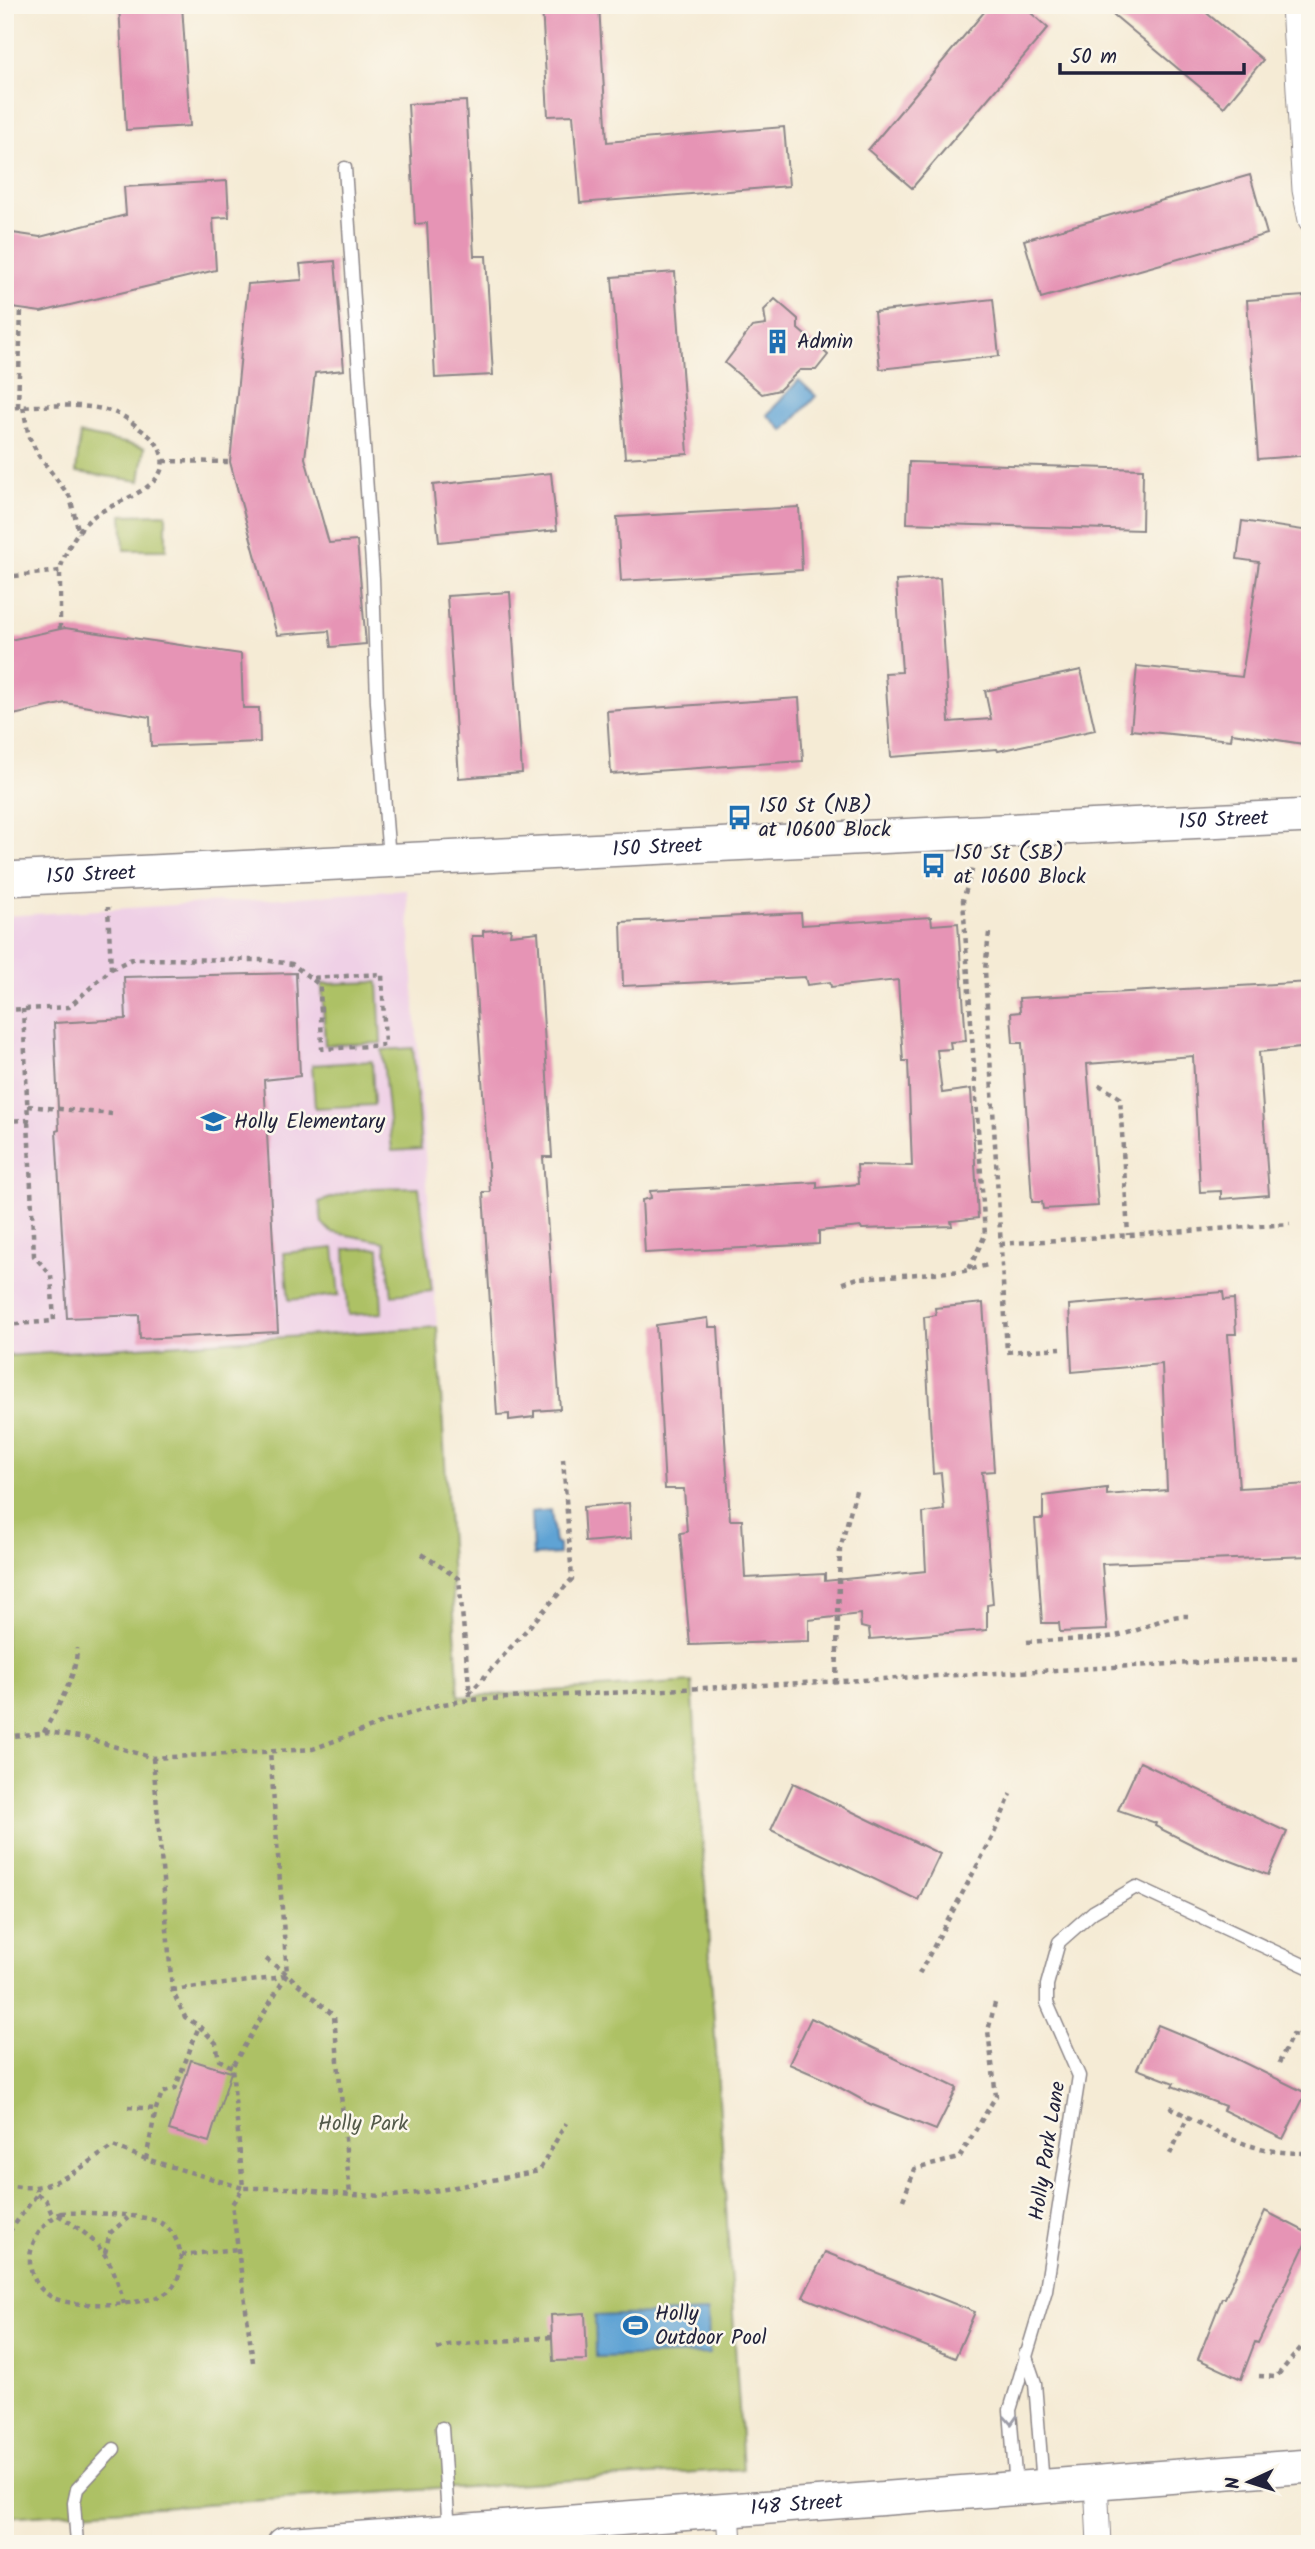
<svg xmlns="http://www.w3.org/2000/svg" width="1315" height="2549" viewBox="0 0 1315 2549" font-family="Kalam,sans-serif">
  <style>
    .built { fill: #efd0e6 }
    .green { fill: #adc165; stroke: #687250; stroke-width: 2 }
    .water { fill: #5fa3d4; stroke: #406288; stroke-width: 2 }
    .building { fill: #e694b5 }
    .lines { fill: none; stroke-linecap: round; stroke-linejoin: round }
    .service-casing { stroke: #8c8688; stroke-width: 15 }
    .minor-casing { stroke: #8c8688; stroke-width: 25 }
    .secondary-casing { stroke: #8c8688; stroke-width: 36 }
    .path { stroke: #8c8688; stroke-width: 4.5; stroke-dasharray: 5 5; stroke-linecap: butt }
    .service { stroke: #fff; stroke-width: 12 }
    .minor { stroke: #fff; stroke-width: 23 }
    .secondary { stroke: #fff; stroke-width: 33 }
    .oneway { stroke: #9c9ca7 }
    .labels { text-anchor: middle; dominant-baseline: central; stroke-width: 5; stroke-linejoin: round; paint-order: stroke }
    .poi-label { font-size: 21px; fill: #22223b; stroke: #fbf7ec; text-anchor: start }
    .street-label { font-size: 21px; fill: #22223b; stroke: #fbf7ec }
    .park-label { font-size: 21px; fill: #535a4a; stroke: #fbf7ec }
  </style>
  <rect width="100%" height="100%" fill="#fbf7ec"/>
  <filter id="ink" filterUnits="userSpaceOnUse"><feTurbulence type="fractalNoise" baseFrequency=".0143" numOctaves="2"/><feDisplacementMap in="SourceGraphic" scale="14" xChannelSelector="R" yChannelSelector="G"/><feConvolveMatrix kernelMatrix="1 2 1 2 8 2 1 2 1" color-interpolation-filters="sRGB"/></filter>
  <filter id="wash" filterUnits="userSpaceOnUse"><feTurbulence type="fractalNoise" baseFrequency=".00686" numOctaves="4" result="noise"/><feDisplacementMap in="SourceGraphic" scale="28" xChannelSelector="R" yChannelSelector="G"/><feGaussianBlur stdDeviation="1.57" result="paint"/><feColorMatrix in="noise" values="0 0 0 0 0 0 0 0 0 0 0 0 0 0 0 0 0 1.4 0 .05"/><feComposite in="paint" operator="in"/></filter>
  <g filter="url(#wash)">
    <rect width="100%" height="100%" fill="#f5ebd5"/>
    <polygon class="built" points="407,890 437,1327 5,1356 5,916"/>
    <g class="green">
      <polygon points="80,434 145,447 140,481 76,472"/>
      <polygon points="166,514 166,550 124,550 122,515"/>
      <polygon points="378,982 381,1043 325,1045 322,984"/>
      <polygon points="413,1048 421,1149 392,1151 382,1050"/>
      <polygon points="372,1061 374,1105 315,1108 312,1065"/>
      <polygon points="419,1187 432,1291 392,1295 385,1242 331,1232 322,1223 319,1202 346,1193 372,1188"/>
      <polygon points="334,1248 339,1295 289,1300 284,1253"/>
      <polygon points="379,1248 382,1313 348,1315 345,1249"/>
      <polygon points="437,1327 459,1697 692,1682 743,2469 5,2517 5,1356"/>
    </g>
    <g class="water">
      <polygon points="799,380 816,396 784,431 767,415"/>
      <polygon points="551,1510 555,1543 559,1545 559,1554 533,1556 531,1512"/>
      <polygon points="708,2312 709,2354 596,2357 595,2316"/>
    </g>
    <g id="blocks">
      <g class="building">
        <polygon points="119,5 182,5 190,126 126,130"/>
        <polygon points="542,5 599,5 607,142 784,127 789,186 580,203 573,115 548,116"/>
        <polygon points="990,5 1022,5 1048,28 912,188 868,150"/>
        <polygon points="1102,5 1197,5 1263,60 1224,107"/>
        <polygon points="466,101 474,256 486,256 493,375 435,378 427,223 415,224 408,104"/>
        <polygon points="1250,175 1267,234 1041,298 1024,240"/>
        <polygon points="227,181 229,217 213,218 216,270 41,312 5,307 5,232 40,237 126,215 124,187"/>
        <polygon points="335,261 344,370 315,373 305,458 329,543 357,541 366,644 331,647 329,631 277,635 230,462 248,284 302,280 300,264"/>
        <polygon points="675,272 688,454 625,458 612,277"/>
        <polygon points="1304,296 1310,388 1310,455 1258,459 1247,300"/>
        <polygon points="775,299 798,319 798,329 828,355 816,370 800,370 779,390 762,394 725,363 752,327 766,325 764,310"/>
        <polygon points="993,299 999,356 880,369 874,312"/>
        <polygon points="909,462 1143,469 1142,530 907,523"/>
        <polygon points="551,473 557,530 439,542 433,485"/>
        <polygon points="799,507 802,570 621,581 617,517"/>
        <polygon points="1242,521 1310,531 1310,618 1303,662 1310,663 1310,745 1232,733 1231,740 1131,730 1137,666 1242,677 1259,562 1237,559"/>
        <polygon points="940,578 949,722 991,719 985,691 1081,670 1095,730 998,751 997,749 891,757 885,673 902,672 896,581"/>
        <polygon points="510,592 522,773 459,778 447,596"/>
        <polygon points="65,628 241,654 243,708 259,708 260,742 151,746 150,717 65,703 5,717 5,641"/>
        <polygon points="799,698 803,761 611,774 607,711"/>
        <polygon points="801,913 802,925 931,917 932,925 958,923 966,1041 950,1042 951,1049 937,1050 942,1093 971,1089 978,1218 951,1221 952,1226 862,1229 861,1227 819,1231 819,1244 645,1253 642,1200 651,1198 650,1191 817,1182 817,1188 858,1184 857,1165 912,1166 908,1061 903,1061 898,980 831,987 830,982 807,985 805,977 623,986 621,922"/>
        <polygon points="511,929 510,935 538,932 552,1157 543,1157 560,1409 534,1411 534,1417 509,1420 509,1414 497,1415 483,1192 490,1192 472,936 483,936 483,931"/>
        <polygon points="296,973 300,1076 264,1080 278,1332 140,1339 139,1315 67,1318 56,1131 59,1130 54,1023 126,1019 124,977"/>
        <polygon points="1310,982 1310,1047 1259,1052 1269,1195 1221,1199 1221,1191 1200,1192 1193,1056 1087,1064 1098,1206 1043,1209 1042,1202 1032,1202 1022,1043 1013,1043 1011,1013 1020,1012 1019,998"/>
        <polygon points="1223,1292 1224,1300 1234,1299 1236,1334 1228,1334 1239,1488 1310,1484 1310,1556 1102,1564 1107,1630 1060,1632 1059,1623 1042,1623 1035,1519 1043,1519 1043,1496 1107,1488 1107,1495 1167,1490 1162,1364 1072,1372 1069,1305"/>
        <polygon points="983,1303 994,1471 982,1472 993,1604 987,1605 987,1630 870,1639 869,1629 861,1627 860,1614 809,1620 809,1641 690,1645 680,1533 687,1532 684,1489 665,1489 656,1325 708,1318 709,1327 718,1327 730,1520 742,1520 745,1578 825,1574 825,1581 926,1571 923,1513 944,1510 941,1473 933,1474 924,1317 936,1315 935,1308"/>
        <polygon points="629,1503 631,1538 585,1542 583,1507"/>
        <polygon points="1140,1762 1287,1832 1268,1875 1205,1851 1155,1826 1156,1823 1118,1810"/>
        <polygon points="793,1783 940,1854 918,1900 771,1830"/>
        <polygon points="811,2018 957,2088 936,2130 870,2104 826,2080 789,2064"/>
        <polygon points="1158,2025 1214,2048 1306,2093 1283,2139 1223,2110 1225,2106 1172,2086 1174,2083 1137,2069"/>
        <polygon points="191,2060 231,2072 209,2142 169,2130"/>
        <polygon points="1265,2211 1310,2234 1258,2343 1255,2342 1241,2379 1198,2359 1222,2298 1225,2298"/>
        <polygon points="825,2252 975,2312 955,2358 803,2297"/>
        <polygon points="585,2313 587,2360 553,2361 551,2315"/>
      </g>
    </g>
  </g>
  <g filter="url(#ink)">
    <use href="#blocks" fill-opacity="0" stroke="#8c8688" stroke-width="2"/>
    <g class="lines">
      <defs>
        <g id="service">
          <polyline points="345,168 373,578 377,702 389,859"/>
          <polyline points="1025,2354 1035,2383 1043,2485"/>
          <polyline points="442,2428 449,2531"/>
          <polyline points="1016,2488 1010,2410 1046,2290 1079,2076 1047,2003 1047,1985 1059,1942 1093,1912 1136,1887 1310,1968"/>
          <polyline points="77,2544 74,2503 77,2489 114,2449"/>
        </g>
        <g id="minor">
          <polyline points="1293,5 1304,190 1310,220"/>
          <polyline points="1096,2481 1099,2544"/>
          <polyline points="728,2511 730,2544"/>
        </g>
        <g id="secondary">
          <path id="s1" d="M5 879 1310 816"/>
          <path id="s2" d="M284 2544 1310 2466"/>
        </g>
      </defs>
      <use href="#service" class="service-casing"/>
      <use href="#minor" class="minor-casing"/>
      <use href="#secondary" class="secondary-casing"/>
      <g class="path">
        <polyline points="18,407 21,309"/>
        <polyline points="23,407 29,437 39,456 70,497 79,533"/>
        <path d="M5 408C37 406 89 401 118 414 126 417 134 424 140 429 150 436 157 441 161 453 173 490 111 500 89 520 75 533 64 553 60 571L5 577"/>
        <polyline points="163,461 230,462"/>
        <polyline points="60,629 60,571"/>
        <polyline points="989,933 985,970 1007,1352 1061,1348"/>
        <polyline points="111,969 132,959 263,960 292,964 320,985 322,1049 385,1045 382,974 311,978"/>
        <polyline points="5,1010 69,1007 111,969 108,907"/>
        <polyline points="1099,1085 1120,1098 1128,1235"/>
        <polyline points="28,1106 112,1114"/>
        <polyline points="5,1121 28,1120 23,1009"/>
        <polyline points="1000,1244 1290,1224"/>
        <polyline points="969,1269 985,1235 963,900 973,867"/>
        <polyline points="843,1283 858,1278 964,1271 988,1265"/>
        <polyline points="5,1325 54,1321 51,1275 34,1256 28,1120"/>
        <polyline points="422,1554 459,1579 470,1696"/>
        <path d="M1027 1642C1058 1639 1091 1641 1120 1635 1145 1630 1162 1615 1188 1616"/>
        <polyline points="836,1683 840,1549 857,1487"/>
        <polyline points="469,1694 572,1579 563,1459"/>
        <path d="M44 1732C57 1707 77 1677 77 1648"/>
        <polyline points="5,1737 48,1732 86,1738 153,1758 313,1749 390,1720 437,1705 470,1700 1310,1657"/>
        <polyline points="153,1758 172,1990 185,2017 199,2026 216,2043 219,2060 232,2067"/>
        <polyline points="266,1959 287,1974 334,2016 350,2195"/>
        <polyline points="919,1974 992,1838 1011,1794"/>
        <polyline points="172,1990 275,1978 286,1975"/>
        <polyline points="1298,2035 1310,2024"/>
        <polyline points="1279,2063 1292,2035 1304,2037 1310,2042"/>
        <polyline points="128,2107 156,2109"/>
        <path d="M1170 2107C1221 2135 1250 2154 1310 2153"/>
        <polyline points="1170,2154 1188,2117"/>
        <polyline points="146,2159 156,2109 162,2093 175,2089 199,2026"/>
        <path d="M5 2184C49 2197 78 2169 113 2146L146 2159 243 2188 232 2067 287 1974 270 1751"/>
        <polyline points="37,2194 46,2200 53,2217"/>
        <polyline points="903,2200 915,2169 959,2158 996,2096 988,2031 995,2003"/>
        <path d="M61 2213C81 2212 139 2214 157 2221 184 2232 190 2277 166 2293 157 2299 144 2300 135 2302 115 2305 66 2307 50 2296 16 2274 29 2229 61 2213Z"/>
        <path d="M58 2215C99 2240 112 2256 124 2304"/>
        <polyline points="5,2241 7,2235 37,2194 36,2189"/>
        <polyline points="105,2253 110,2233 128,2218"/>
        <polyline points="181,2255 238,2249"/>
        <polyline points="437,2349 449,2345 552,2337"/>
        <polyline points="253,2362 232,2204 243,2188 289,2188 350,2195 394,2196 440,2190 539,2171 566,2123"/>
        <polyline points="1259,2376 1276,2377 1310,2337"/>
      </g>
      <use href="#service" class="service"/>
      <use href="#minor" class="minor"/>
      <use href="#secondary" class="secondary"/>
    </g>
    <defs><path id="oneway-chevron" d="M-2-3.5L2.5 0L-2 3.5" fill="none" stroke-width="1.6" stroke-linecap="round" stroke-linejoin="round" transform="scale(1.75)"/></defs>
    <use class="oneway" href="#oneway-chevron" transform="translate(1011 2420) rotate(87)"/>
  </g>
  <defs>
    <symbol id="building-bare" viewBox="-9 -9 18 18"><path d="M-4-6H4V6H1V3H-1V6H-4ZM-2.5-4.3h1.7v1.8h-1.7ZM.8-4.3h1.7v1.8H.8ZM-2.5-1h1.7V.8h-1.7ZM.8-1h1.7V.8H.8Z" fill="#1f6fb2" stroke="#fbf7ec" stroke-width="2.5" paint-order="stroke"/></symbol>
    <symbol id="bus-bare" viewBox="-9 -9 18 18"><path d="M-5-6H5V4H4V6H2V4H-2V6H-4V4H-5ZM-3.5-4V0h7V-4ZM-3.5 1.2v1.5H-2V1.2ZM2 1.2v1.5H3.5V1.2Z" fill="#1f6fb2" stroke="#fbf7ec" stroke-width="2.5" paint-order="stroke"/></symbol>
    <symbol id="school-bare" viewBox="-9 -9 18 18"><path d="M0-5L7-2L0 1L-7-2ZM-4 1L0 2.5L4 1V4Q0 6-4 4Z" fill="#1f6fb2" stroke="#fbf7ec" stroke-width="2.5" paint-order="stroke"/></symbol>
    <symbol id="stadium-bare" viewBox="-9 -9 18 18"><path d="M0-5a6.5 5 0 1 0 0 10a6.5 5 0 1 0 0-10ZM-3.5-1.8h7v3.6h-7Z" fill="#1f6fb2" stroke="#fbf7ec" stroke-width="2.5" paint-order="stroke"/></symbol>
  </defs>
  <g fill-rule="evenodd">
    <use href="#building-bare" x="760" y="324" width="35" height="35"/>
    <use href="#bus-bare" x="722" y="800" width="35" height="35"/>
    <use href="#bus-bare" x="916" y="848" width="35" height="35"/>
    <use href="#school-bare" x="196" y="1104" width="35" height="35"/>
    <use href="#stadium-bare" x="618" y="2308" width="35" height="35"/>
  </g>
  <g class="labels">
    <g class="poi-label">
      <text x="797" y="342">Admin</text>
      <text x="759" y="806">150 St (NB)<tspan x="759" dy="24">at 10600 Block</tspan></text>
      <text x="954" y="853">150 St (SB)<tspan x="954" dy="24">at 10600 Block</tspan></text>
      <text x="234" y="1122">Holly Elementary</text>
      <text x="655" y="2314">Holly<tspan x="655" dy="24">Outdoor Pool</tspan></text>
    </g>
    <g class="street-label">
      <text stroke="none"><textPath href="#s1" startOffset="1220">150 Street</textPath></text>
      <text stroke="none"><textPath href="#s1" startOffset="653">150 Street</textPath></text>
      <text stroke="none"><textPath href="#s1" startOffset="86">150 Street</textPath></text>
      <text transform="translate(1048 2151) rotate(-81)">Holly Park Lane</text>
      <text stroke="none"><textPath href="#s2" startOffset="514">148 Street</textPath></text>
    </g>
    <g class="park-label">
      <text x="363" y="2124">Holly Park</text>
    </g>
  </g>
  <rect width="1315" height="2549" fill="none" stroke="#fbf7ec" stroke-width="28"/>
  <g transform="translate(1249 2482) rotate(266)" stroke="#fbf7ec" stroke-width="5" paint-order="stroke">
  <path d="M0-5L12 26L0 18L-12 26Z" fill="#22223b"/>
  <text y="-10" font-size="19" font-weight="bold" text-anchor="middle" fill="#22223b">N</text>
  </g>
  <path d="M1060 63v10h184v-10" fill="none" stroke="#22223b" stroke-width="3.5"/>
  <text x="1070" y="63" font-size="21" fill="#22223b" stroke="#fbf7ec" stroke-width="5" paint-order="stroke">50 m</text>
</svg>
